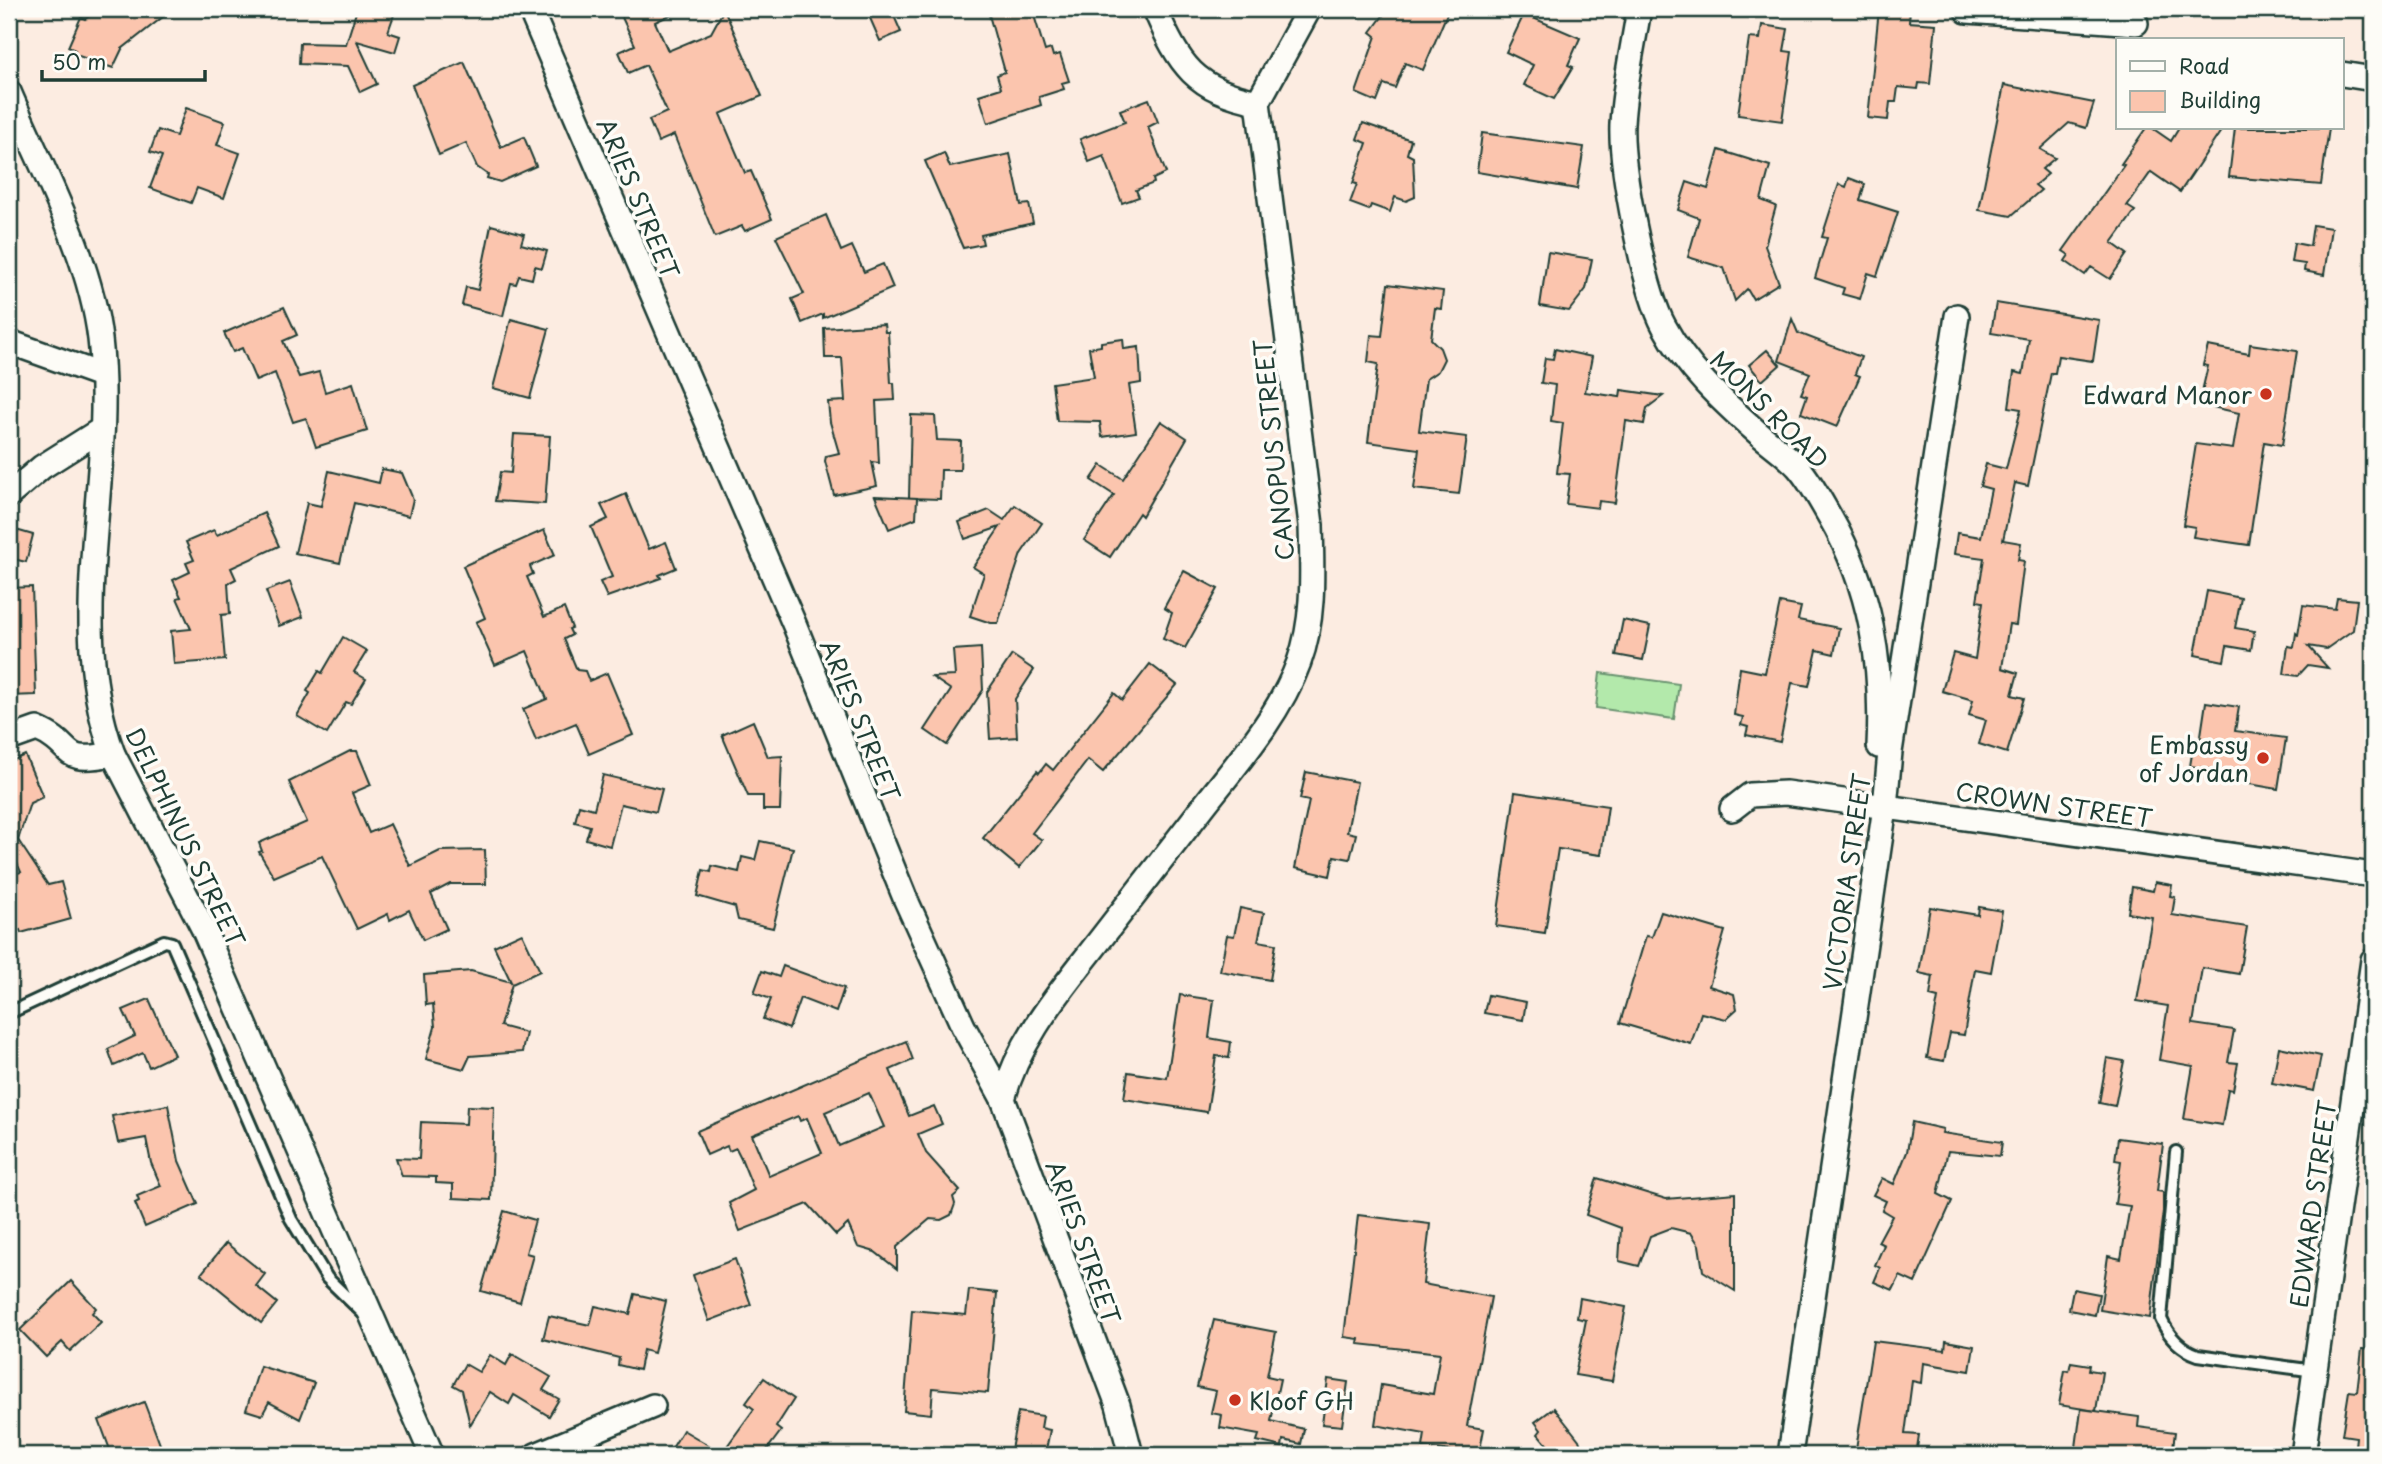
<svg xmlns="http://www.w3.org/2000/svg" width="2382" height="1464" viewBox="0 0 2382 1464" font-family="'Playpen Sans',sans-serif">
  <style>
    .green { fill: #b3e9ab; stroke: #699370; stroke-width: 2 }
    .building { fill: #fbc5ae; stroke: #1f3d34; stroke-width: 2; fill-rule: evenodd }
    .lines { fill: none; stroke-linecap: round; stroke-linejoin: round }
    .lane-casing { stroke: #1f3d34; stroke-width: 16 }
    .street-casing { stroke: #1f3d34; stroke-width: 28 }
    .lane { stroke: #fdfcf7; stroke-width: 10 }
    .street { stroke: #fdfcf7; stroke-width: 23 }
    .poi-dot { fill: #c8321e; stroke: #fdfcf7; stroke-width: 2.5 }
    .labels { text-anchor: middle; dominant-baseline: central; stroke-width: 7; stroke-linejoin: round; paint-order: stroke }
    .street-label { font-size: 24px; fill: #1f3d34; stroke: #fdfcf7 }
    .poi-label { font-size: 24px; fill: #1f3d34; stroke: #fdfcf7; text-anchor: end }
  </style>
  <rect width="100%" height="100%" fill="#fcece1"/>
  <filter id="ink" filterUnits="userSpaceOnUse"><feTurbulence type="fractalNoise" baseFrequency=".0143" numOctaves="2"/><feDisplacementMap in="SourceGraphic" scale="14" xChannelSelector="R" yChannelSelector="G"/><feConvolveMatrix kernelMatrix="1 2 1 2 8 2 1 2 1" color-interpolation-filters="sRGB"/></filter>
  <g filter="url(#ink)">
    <polygon class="green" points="1600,673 1679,684 1674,719 1596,708"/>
    <g class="building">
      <polygon points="99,9 173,9 122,49 113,68 73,54 75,50 68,47 81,17 85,19"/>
      <polygon points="357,9 396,9 388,32 400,36 395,52 357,41 377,84 360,92 348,66 299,64 300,43 346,44"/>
      <polygon points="618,9 683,9 655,22 668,51 711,33 724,9 762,96 720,114 745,173 751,171 772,219 745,231 742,226 715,237 674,135 658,142 649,120 667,112 646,65 628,73 619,52 635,45"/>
      <polygon points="866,9 891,9 901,32 880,41"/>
      <polygon points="1007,9 1032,9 1045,51 1051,49 1053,56 1060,54 1069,81 1062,83 1064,89 1039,97 1041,105 988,123 979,95 1001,88 997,75 1005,72 989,15"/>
      <polygon points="1388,9 1449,9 1423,70 1405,63 1395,88 1384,84 1377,102 1356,93 1376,36 1371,32"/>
      <polygon points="1879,9 1910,9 1909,22 1936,24 1930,84 1919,83 1918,89 1898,87 1896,102 1890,102 1888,120 1868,118"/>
      <polygon points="1524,14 1580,38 1568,65 1573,67 1554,99 1524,85 1533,65 1506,52"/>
      <polygon points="1762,25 1788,29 1784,51 1792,52 1782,121 1738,115 1749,38 1760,39"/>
      <polygon points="464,62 501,147 524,137 536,166 500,182 487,178 488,175 477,167 466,143 439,155 412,85"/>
      <polygon points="2004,85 2094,103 2086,128 2069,123 2040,149 2055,158 2042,169 2048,174 2035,185 2041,190 2011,216 1979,210"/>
      <polygon points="1149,99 1158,122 1148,127 1166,173 1153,179 1154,183 1136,190 1139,197 1122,203 1104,156 1089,162 1080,139 1125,122 1120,110"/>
      <polygon points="186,108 225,122 217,145 240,153 224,198 197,188 191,203 150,188 162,156 150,152 158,130 176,136"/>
      <polygon points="1363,123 1411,140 1407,154 1413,157 1415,197 1406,201 1395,197 1390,212 1371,205 1369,210 1350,203 1357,184 1353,183 1367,143 1357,139"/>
      <polygon points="2146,128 2152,128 2171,141 2179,128 2223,128 2180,192 2151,172 2127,206 2135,211 2112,243 2127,254 2110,279 2091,267 2085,275 2065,261 2069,255 2063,251 2124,165 2121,164"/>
      <polygon points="2235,128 2329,128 2321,185 2229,177"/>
      <polygon points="1482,133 1584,147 1577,189 1477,172"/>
      <polygon points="1719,150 1770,166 1761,200 1776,206 1765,246 1779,283 1753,299 1747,289 1735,301 1724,268 1688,257 1699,218 1678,210 1687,182 1708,189"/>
      <polygon points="944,153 950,167 1010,154 1021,205 1029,204 1033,223 981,235 983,244 963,248 925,161"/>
      <polygon points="1849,178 1865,184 1860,200 1898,212 1877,276 1868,273 1860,299 1842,294 1844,288 1815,278 1827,238 1822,237 1835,196 1839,184 1846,187"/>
      <polygon points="826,215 841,251 852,246 864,272 883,264 893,288 823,318 823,314 802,323 792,299 804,294 776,237"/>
      <polygon points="491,225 524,234 521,244 547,251 542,268 535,266 532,279 519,276 516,284 511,283 503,316 462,305 466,287 478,290"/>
      <polygon points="2313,225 2331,228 2324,275 2304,271 2305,264 2291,262 2294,243 2310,246"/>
      <polygon points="1548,252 1592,259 1586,289 1569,311 1540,306"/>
      <polygon points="1388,284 1443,291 1441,309 1435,308 1431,339 1440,348 1444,359 1438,371 1426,379 1419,431 1467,437 1459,494 1414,489 1419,449 1368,442 1378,364 1368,362 1371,335 1382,336"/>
      <polygon points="1996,303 2099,320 2093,361 2058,356 2055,373 2051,373 2028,486 2015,483 2003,540 2021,543 2018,560 2024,561 2016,625 2009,624 2002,668 2018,673 2012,695 2024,698 2007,753 1979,744 1986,720 1969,715 1973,700 1942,691 1953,653 1975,659 1983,602 1977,601 1984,558 1954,554 1957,533 1981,537 1991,489 1980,486 1986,464 2006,469 2021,409 2009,407 2014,372 2023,374 2029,339 1991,333"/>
      <polygon points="284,307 297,335 283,341 299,377 319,372 325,392 353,383 367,431 316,447 306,418 293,422 275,373 256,381 242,348 233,352 224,333"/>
      <polygon points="511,319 549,329 530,398 493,388"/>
      <polygon points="1792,319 1798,333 1861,357 1855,374 1860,376 1837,427 1801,413 1807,396 1801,394 1810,373 1779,361"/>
      <polygon points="884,324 885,332 888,332 891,383 894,383 895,400 876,401 879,463 872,462 877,486 834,495 825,461 826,456 839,453 830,422 828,402 845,401 842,358 825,358 824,328"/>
      <polygon points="1123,339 1124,349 1139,347 1141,383 1129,385 1136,432 1102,437 1100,422 1057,421 1052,383 1094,377 1089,348 1101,346 1101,342"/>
      <polygon points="2250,344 2297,351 2282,445 2264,442 2249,545 2193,537 2195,527 2183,525 2196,444 2233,449 2239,413 2199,404 2208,366 2203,365 2208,346 2249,354"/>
      <polygon points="1555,349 1592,357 1585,392 1620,397 1621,390 1663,396 1647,408 1644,424 1626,421 1615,503 1599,501 1598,508 1566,504 1570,474 1557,473 1563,423 1551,421 1555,385 1541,383 1545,358 1553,359"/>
      <polygon points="1767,350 1780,365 1762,381 1749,365"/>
      <polygon points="911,415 935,416 937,440 961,441 960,470 941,470 940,499 909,498"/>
      <polygon points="1161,421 1187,438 1142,516 1139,513 1110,557 1084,540 1114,495 1091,480 1101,465 1123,479"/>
      <polygon points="514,434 550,436 545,504 495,501 500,472 511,473"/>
      <polygon points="382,469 402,473 413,499 409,516 354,503 340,563 295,553 307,503 321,506 329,471 379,483"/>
      <polygon points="626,494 649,549 666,542 676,568 659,575 661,578 607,597 600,582 612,577 591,527 608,519 601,505"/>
      <polygon points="875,496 917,498 916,518 889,529"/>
      <polygon points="1015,505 1042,523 1021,554 998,623 991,623 970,616 984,574 973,567 1000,527 965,539 959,522 989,510 1004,520"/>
      <polygon points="264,513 279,546 231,568 236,579 228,583 230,614 221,615 225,660 174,664 171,631 191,629 177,598 181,597 173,580 190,572 186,563 194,560 186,542 214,530 217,535"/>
      <polygon points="9,528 33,535 26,562 9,558"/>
      <polygon points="544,530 555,555 530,566 533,574 527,577 544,617 564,608 572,628 569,629 572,635 564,639 577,670 585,671 589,681 607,673 633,735 589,754 576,723 536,740 523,709 547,699 527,651 495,665 476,622 485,618 463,566"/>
      <polygon points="1184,571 1218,589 1185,648 1163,639 1172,613 1164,608"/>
      <polygon points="290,582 303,617 279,626 266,591"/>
      <polygon points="32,587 36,695 9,696 9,588"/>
      <polygon points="2207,591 2241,598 2235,628 2254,631 2251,650 2227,646 2224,661 2195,655"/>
      <polygon points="2337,598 2357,600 2353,630 2326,649 2308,646 2328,668 2308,665 2298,676 2284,674 2288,646 2294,647 2296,633 2298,635 2303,605 2335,609"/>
      <polygon points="1780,603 1801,607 1798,620 1839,628 1834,654 1817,650 1809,686 1792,683 1780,742 1746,735 1748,727 1741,725 1743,717 1734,715 1740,668 1765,673"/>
      <polygon points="1623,620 1650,626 1643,660 1616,655"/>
      <polygon points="343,637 367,651 354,672 366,679 351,704 346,702 327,734 297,716 310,693 307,691 319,671 322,673"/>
      <polygon points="981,648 983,690 947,745 925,730 951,690 932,677 955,676 953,650"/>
      <polygon points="1012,655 1034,670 1015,699 1017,737 990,739 987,692"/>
      <polygon points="1150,664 1177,685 1103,772 1088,760 1032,833 1042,840 1019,868 983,838 1037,771 1039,773 1046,764 1053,770 1114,693 1122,700"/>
      <polygon points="2206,702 2239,707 2235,731 2286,738 2278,789 2249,784 2250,775 2190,766 2194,742 2200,742"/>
      <polygon points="753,721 768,757 782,756 780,810 763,810 763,796 748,796 722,735"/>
      <polygon points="350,751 357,751 371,785 352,793 369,833 390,824 410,866 440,851 485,850 486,884 450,884 431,894 447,929 423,940 409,910 390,920 388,914 357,929 322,856 274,877 259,852 262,851 259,843 307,822 289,782"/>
      <polygon points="25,755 43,797 30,803 18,840 48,885 61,882 71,919 21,933 20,930 9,933 9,875 21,872 13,854 9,857 9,762"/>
      <polygon points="1306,772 1357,782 1347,832 1356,834 1350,859 1334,856 1330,876 1295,868 1309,801 1300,799"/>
      <polygon points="603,775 662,789 656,812 621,804 610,846 586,839 590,826 575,822 579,805 594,809"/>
      <polygon points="1515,792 1608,806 1601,855 1558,849 1545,933 1496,926"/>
      <polygon points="760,841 793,848 773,928 738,920 735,907 697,896 703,870 711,872 712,866 739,872 742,857 755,860"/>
      <polygon points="2155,882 2172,885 2170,896 2175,897 2172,915 2247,927 2239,974 2202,968 2193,1024 2234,1030 2228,1062 2238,1063 2233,1090 2228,1089 2222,1125 2184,1119 2193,1066 2159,1060 2168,1006 2137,1001 2152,917 2128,913 2132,887 2153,891"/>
      <polygon points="1930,907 1978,915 1979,907 2002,911 1991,972 1975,969 1964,1035 1950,1033 1944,1061 1927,1058 1938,998 1930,996 1933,976 1919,973"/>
      <polygon points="1240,908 1264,913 1258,941 1276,944 1270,980 1220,971 1227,935 1234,936"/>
      <polygon points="1661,912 1725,931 1709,986 1734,994 1737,1009 1726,1019 1701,1013 1691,1044 1620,1023 1646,936 1652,937"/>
      <polygon points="522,933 540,971 512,984 500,1026 526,1033 522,1052 470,1056 464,1069 426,1059 435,1027 433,1004 426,1005 424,975 471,971 511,982 494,946"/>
      <polygon points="783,966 844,988 836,1012 800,998 789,1029 763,1019 771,999 754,993 762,971 779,977"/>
      <polygon points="1180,995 1214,1000 1209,1038 1231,1042 1229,1058 1216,1056 1207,1112 1124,1099 1128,1072 1167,1078"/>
      <polygon points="1488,995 1526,1002 1523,1020 1484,1013"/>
      <polygon points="149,999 174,1055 149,1067 143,1053 114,1066 108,1049 135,1036 123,1010"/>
      <path d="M906 1041 913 1060 890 1070 909 1116 934 1106 942 1124 918 1134 926 1153 960 1191 953 1197 955 1204 951 1215 941 1220 930 1219 897 1247V1269L875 1252 858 1247 848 1224 836 1235 808 1204 740 1231 729 1203 754 1190 741 1158 736 1148 729 1151 727 1146 707 1155 697 1131ZM869 1093 884 1127 839 1146 825 1112ZM798 1116 800 1121 807 1118 822 1153 769 1176 752 1135Z"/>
      <polygon points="2279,1047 2321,1056 2314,1091 2272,1083"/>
      <polygon points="2107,1058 2124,1061 2115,1106 2099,1103"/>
      <polygon points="168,1105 179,1161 198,1204 145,1227 135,1203 139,1201 137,1196 161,1186 151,1163 146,1138 118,1143 112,1116"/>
      <polygon points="467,1106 494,1107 491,1200 453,1198 453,1184 436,1183 436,1177 402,1176 396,1158 419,1159 421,1122 466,1124"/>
      <polygon points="1912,1122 1943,1129 1942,1133 2002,1142 2000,1156 1948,1151 1938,1194 1952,1201 1915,1283 1900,1276 1893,1290 1874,1282 1880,1268 1875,1265 1884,1245 1878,1242 1892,1216 1882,1210 1886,1201 1873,1195 1882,1178 1894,1184 1907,1152"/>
      <polygon points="2118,1138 2163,1144 2157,1191 2163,1192 2163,1211 2150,1318 2100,1310 2108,1256 2121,1259 2130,1206 2115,1204 2121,1161 2115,1160"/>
      <polygon points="1597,1178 1666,1199 1735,1193 1735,1291 1703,1271 1699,1245 1691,1233 1671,1228 1650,1236 1639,1266 1619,1261 1621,1228 1586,1215"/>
      <polygon points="504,1211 535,1220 526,1253 533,1255 520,1302 481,1291"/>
      <polygon points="1358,1215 1430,1224 1423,1284 1491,1297 1467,1426 1484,1429 1479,1455 1423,1447 1425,1434 1375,1425 1381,1385 1433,1394 1440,1353 1358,1344 1359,1339 1344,1337"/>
      <polygon points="226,1243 265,1274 256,1286 277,1303 261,1323 201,1274"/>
      <polygon points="735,1259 751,1305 709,1321 693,1275"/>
      <polygon points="71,1281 96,1308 92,1313 101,1322 70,1351 62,1342 46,1357 20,1330"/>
      <polygon points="2073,1289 2099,1294 2095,1315 2069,1310"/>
      <polygon points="969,1290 997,1293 988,1393 933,1388 931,1414 904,1411 912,1310 966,1315"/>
      <polygon points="635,1294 666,1301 654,1353 643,1350 639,1370 618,1365 619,1358 543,1339 549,1316 590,1325 595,1306 630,1314"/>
      <polygon points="1580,1298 1626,1307 1612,1381 1575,1375 1586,1320 1577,1318"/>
      <polygon points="1214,1320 1276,1332 1267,1376 1280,1379 1271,1421 1304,1429 1301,1444 1283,1440 1282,1447 1257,1441 1259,1435 1220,1428 1222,1415 1211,1413 1216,1391 1197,1387"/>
      <polygon points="1873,1341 1945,1350 1946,1341 1974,1346 1970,1371 1923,1363 1921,1383 1912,1381 1905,1434 1919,1435 1916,1455 1855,1455"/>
      <polygon points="2362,1349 2373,1350 2373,1455 2354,1455 2356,1437 2342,1435 2349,1391 2357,1392"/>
      <polygon points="512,1354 551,1377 543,1390 559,1399 549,1416 514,1395 509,1404 490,1392 470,1425 462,1390 453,1385 465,1364 479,1372 490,1355 506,1365"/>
      <polygon points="2071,1362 2090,1365 2089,1370 2102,1372 2096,1411 2059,1405 2065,1370 2069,1371"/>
      <polygon points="260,1366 314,1383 300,1419 269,1402 262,1415 246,1410"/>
      <polygon points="764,1378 794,1399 776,1427 781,1431 763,1455 668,1455 683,1430 722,1453 754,1409 746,1403"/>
      <polygon points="1328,1379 1348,1382 1342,1426 1322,1424"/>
      <polygon points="144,1402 164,1455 112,1455 99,1420"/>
      <polygon points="1554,1408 1579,1440 1584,1455 1556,1455 1538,1434 1541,1430 1535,1422"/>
      <polygon points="2081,1409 2139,1417 2138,1427 2175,1432 2172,1455 2075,1455"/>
      <polygon points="1018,1412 1043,1416 1041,1428 1050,1430 1045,1455 1010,1455"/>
    </g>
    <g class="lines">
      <defs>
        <g id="lane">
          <polyline points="9,1013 164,941 172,943 291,1219 327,1278 365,1315"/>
          <path d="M2176 1152 2161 1319C2169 1337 2180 1349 2198 1355L2315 1371"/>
        </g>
        <g id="street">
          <polyline points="530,9 795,626 905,898 963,1026 1003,1099 1118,1405 1131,1455"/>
          <path d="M1155 9C1179 65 1195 90 1258 102"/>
          <path d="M1639 9C1633 47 1624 86 1622 124 1620 167 1644 289 1664 326 1687 369 1722 401 1758 433 1771 444 1787 455 1798 467 1811 482 1820 500 1830 517 1871 588 1883 664 1879 746"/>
          <polyline points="1967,11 2136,23"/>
          <polyline points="2342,74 2373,79"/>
          <path d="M9 92C42 170 90 255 100 339 116 478 63 619 113 754L203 928 432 1455"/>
          <polyline points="9,342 101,375"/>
          <polyline points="9,495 42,467 102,429"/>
          <path d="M9 739 37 729C79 747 56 765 113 754"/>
          <polyline points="1732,809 1750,795 1786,793 2373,875"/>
          <path d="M1003 1099C1018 1043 1054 999 1089 954 1128 904 1167 854 1206 803 1240 760 1280 714 1299 662 1315 619 1312 570 1311 525L1258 102 1309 9"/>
          <polyline points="536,1455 653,1406"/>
          <polyline points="1790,1455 1885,807 1890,752 1957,316"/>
          <polyline points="2303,1455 2373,960"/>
        </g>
      </defs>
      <use href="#lane" class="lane-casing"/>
      <use href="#street" class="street-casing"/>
      <use href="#lane" class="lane"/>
      <use href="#street" class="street"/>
    </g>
  </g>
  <g class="poi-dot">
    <circle cx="2266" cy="394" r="7"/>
    <circle cx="2263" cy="758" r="7"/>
    <circle cx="1235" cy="1400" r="7"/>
  </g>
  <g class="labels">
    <g class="street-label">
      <text transform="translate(639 198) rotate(67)">ARIES STREET</text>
      <text transform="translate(1770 409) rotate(45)">MONS ROAD</text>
      <text transform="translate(1273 450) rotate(-96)">CANOPUS STREET</text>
      <text transform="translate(861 720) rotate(68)">ARIES STREET</text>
      <text transform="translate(2054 804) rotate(8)">CROWN STREET</text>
      <text transform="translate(186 837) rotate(64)">DELPHINUS STREET</text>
      <text transform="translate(1846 882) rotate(-82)">VICTORIA STREET</text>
      <text transform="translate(2312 1204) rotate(-82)">EDWARD STREET</text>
      <text transform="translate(1084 1242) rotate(70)">ARIES STREET</text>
    </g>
    <g class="poi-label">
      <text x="2252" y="394">Edward Manor</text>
      <text x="2249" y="744">Embassy<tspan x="2249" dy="28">of Jordan</tspan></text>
      <text x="1249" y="1400" text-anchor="start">Kloof GH</text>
    </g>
  </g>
  <rect width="2382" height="1464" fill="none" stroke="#fdfcf7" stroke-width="35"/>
  <rect x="18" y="18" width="2347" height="1429" fill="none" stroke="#1f3d34" stroke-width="2.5" filter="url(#ink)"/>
  <rect x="2116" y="38" width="228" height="91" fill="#fdfcf7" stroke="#a4b0a9" stroke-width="2"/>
  <rect x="2130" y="61" width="35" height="10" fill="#fdfcf7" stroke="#a4b0a9" stroke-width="2"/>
  <text x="2179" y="74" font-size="21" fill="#1f3d34">Road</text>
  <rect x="2130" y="91" width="35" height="21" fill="#fbc5ae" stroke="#a4b0a9" stroke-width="2"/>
  <text x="2179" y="108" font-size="21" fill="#1f3d34">Building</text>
  <path d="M42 70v10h163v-10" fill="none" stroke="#1f3d34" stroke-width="3.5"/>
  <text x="52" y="70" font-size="21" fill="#1f3d34" stroke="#fdfcf7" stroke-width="5" paint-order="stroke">50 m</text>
</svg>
